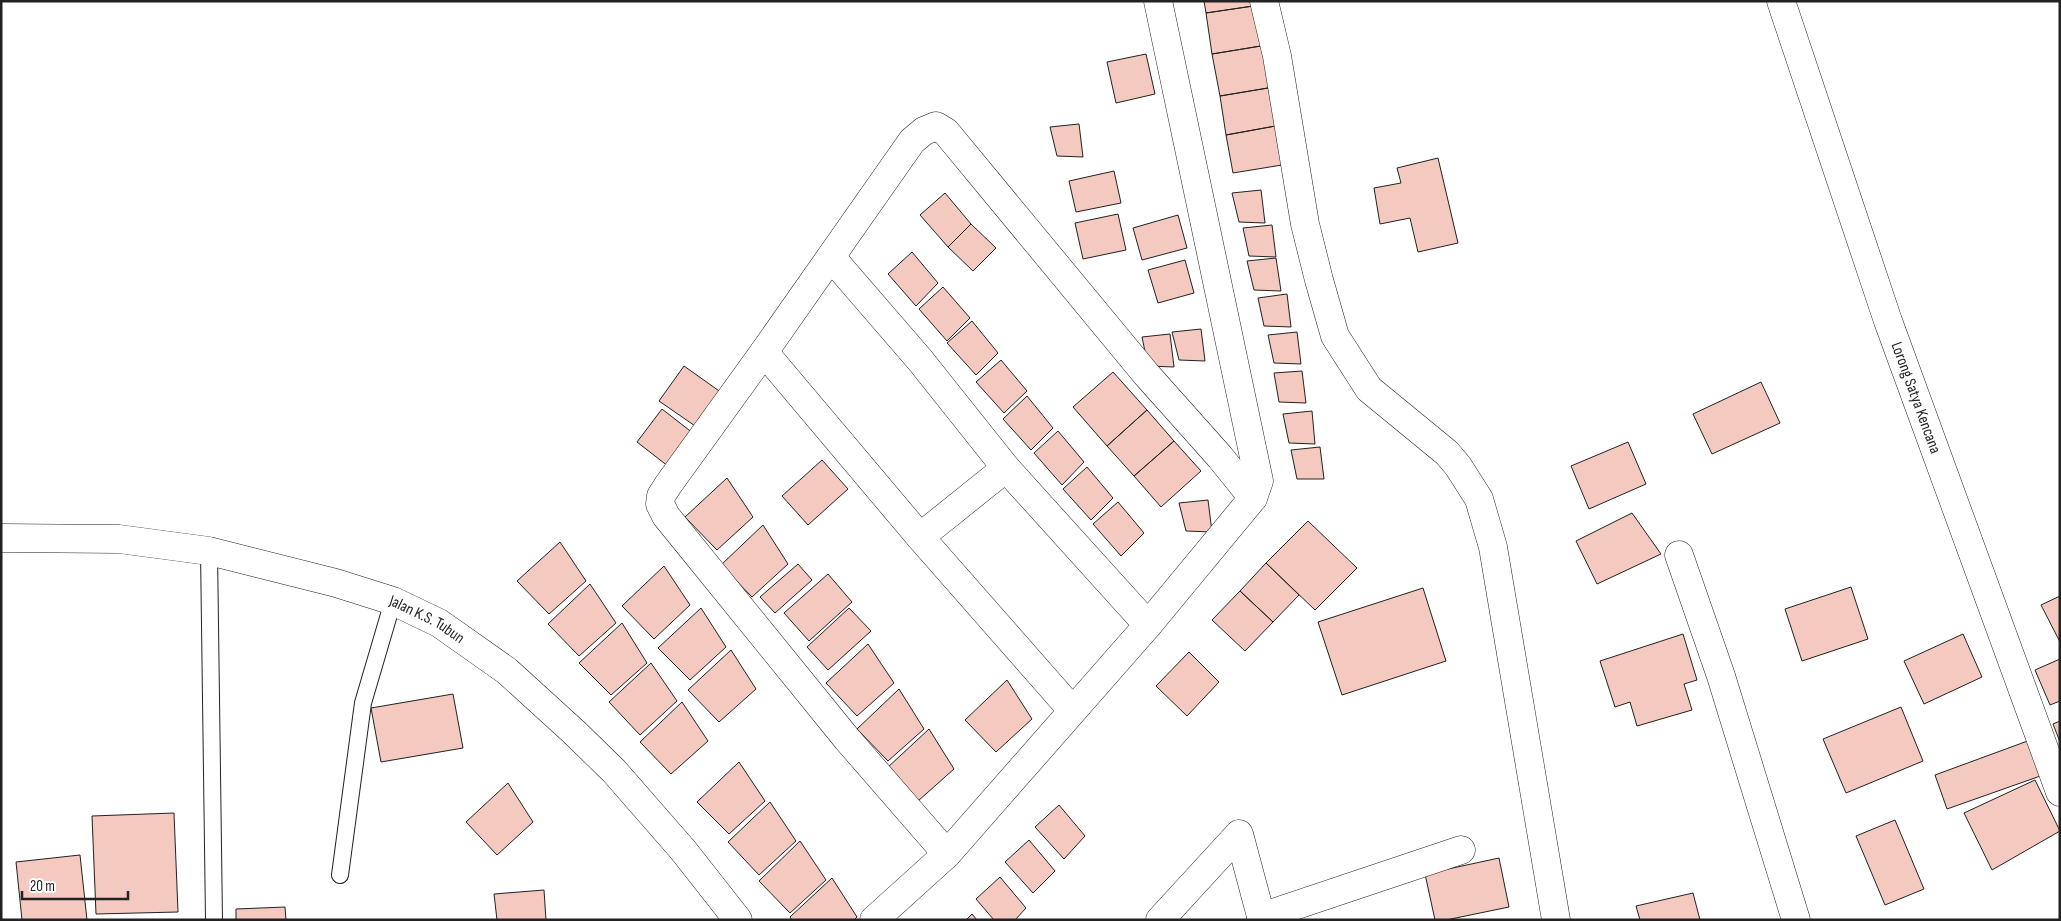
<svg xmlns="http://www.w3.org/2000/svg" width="2061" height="921" font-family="'Sofia Sans Condensed',sans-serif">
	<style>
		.building { fill: #f3c9c0; stroke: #222 }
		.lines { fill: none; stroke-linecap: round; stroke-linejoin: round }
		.lane-casing { stroke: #222; stroke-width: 18 }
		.street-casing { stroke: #222; stroke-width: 29 }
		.secondary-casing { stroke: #222; stroke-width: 29 }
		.lane { stroke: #fff; stroke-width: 16 }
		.street { stroke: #fff; stroke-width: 28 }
		.secondary { stroke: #fff; stroke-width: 28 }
		.labels { text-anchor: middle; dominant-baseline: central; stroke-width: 4; stroke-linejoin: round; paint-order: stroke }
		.street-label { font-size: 16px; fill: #222; stroke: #fff }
	</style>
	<rect width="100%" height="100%" fill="#fff"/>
	<path class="building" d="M1204,1H1260V5L1206,13Z
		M1260,5L1267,45L1212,54L1206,13Z
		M1267,45L1274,87L1220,96L1212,54Z
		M1146,54L1155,94L1116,103L1107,62Z
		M1274,87L1281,125L1226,135L1220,96Z
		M1079,124L1083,157L1057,156L1050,127Z
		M1281,125L1288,164L1233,173L1226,135Z
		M1438,158L1458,243L1418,252L1410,218L1380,224L1374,188L1401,183L1397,168Z
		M1114,171L1121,203L1076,212L1069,181Z
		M1261,190L1265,223L1239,222L1232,193Z
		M945,193L971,224L948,247L920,215Z
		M1118,214L1126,250L1083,259L1075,223Z
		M1178,215L1187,248L1142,260L1133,228Z
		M971,224L996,248L973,271L948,247Z
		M1272,225L1276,257L1249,256L1243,228Z
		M912,252L938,283L916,306L888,274Z
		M1276,258L1281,291L1254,290L1247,261Z
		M1185,260L1194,293L1158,303L1148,270Z
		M943,287L970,318L947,341L919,309Z
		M1287,294L1291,327L1264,326L1258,298Z
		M972,321L998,353L976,375L947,343Z
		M1201,329L1205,361L1179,360L1172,332Z
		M1297,332L1301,364L1274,363L1268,335Z
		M1170,334L1174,367L1148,366L1142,337Z
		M1001,360L1027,391L1004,413L976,382Z
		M684,366L722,393L698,428L659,401Z
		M1302,371L1306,403L1279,402L1274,373Z
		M1113,372L1147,410L1107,446L1073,407Z
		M1761,382L1780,423L1712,454L1693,414Z
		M1027,396L1053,428L1031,450L1003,419Z
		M662,409L698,437L673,470L637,442Z
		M1147,410L1174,441L1134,476L1107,446Z
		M1312,411L1315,444L1289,443L1283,414Z
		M1058,431L1084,462L1062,485L1034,453Z
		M1174,441L1201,471L1161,507L1134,476Z
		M1628,442L1646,484L1589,509L1571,466Z
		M1320,447L1324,479H1297L1291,450Z
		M822,460L848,489L808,525L782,496Z
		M1087,467L1113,498L1091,520L1063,489Z
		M727,478L753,517L717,550L685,517Z
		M1208,500L1212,532L1186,531L1179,503Z
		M1118,502L1144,533L1121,556L1093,524Z
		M1632,513L1661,554L1597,584L1576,541Z
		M1308,521L1357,568L1315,610L1266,563Z
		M763,525L788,564L752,597L721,565Z
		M560,542L586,581L549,614L517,581Z
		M1266,563L1299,595L1273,622L1240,591Z
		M798,564L812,580L775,613L760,597Z
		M664,566L690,605L654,639L622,606Z
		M828,574L852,602L809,641L784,613Z
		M590,584L616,623L579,656L548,624Z
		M1851,587L1868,639L1802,661L1785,609Z
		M1423,588L1446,661L1342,695L1318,622Z
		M1240,591L1273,622L1245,651L1212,620Z
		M2060,596V642L2041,605Z
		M701,608L726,647L690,680L658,648Z
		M849,608L871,631L828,670L807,647Z
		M622,623L647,663L611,695L579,663Z
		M1683,634L1697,680L1684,684L1692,710L1637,726L1630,702L1615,707L1600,661Z
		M1963,634L1982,677L1924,704L1904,661Z
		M868,644L894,683L857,716L826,683Z
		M731,650L756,689L719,722L688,690Z
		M1189,652L1219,682L1187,716L1156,686Z
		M2060,659V701L2050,705L2035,670Z
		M651,663L677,701L640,735L609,702Z
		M1007,680L1032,719L996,752L965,720Z
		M899,689L924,729L888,761L857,729Z
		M453,694L463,748L381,762L371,708Z
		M682,702L708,741L671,774L640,742Z
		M1901,707L1923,761L1846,793L1823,739Z
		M2060,721V742L2053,724Z
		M929,729L954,769L918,801L886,769Z
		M2033,739L2046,774L1947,809L1935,775Z
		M739,762L765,801L729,834L697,802Z
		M2035,780L2060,831L1992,870L1964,813Z
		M508,783L533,822L497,855L466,822Z
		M770,802L796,841L759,875L728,842Z
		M1059,805L1085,836L1064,859L1035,827Z
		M174,813L178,912L96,914L92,816Z
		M1895,820L1924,889L1885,905L1856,836Z
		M1029,840L1055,871L1033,893L1005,862Z
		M800,841L826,880L790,913L759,881Z
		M80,855L87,920H22L16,862Z
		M1499,858L1509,907L1446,920H1435L1425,874Z
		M1000,877L1026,908L1015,920H994L976,899Z
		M832,878L857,917L854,920H792L790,917Z
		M544,890L546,920H497L494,894Z
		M1693,893L1700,920H1640L1636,906Z
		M285,907L286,920H236V909Z
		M972,914L977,920H966Z"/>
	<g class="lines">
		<g class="lane-casing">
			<path id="lane" d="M209,551L214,920
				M340,875L363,703L393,601"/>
		</g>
		<g class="street-casing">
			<g id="street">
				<path d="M1264,1L1277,56L1305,224L1319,280L1335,336L1369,389L1447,453L1458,466L1479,499L1493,547L1556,920"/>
				<path id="s1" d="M1781,1L1888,321L2060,792"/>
				<path d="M831,257L920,360L1006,468L1148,625"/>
				<path d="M764,352L920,537L1072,710"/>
				<path d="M920,537L1006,468"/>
				<path d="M1679,555L1721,676L1796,920"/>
				<path d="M947,854L847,739L666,516L660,504L661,496L668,485L764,352L912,141L924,131L936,126L946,132L1146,374L1220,457L1253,498"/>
				<path d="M1261,917L1461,850"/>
				<path d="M874,920L947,854L1148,625L1253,498L1259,481L1158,1"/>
				<path d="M1160,920L1239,834L1262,920"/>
			</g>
		</g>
		<g class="secondary-casing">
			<g id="secondary">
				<path id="s2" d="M1,538L119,539L209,551L336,583L393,601L439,623L507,671L574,732L614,771L683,850L738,920"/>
			</g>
		</g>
		<use href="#lane" class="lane"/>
		<use href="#street" class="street"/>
		<use href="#secondary" class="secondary"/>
	</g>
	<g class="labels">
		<g class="street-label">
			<text stroke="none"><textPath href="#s1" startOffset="419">Lorong Satya Kencana</textPath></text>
			<text stroke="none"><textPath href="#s2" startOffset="438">Jalan K.S. Tubun</textPath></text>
		</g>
	</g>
	<rect width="2061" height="921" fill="none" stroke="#222222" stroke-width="5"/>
	<path d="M22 891v8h106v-8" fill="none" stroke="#222222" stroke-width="2.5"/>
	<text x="30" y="891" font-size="15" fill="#222222" stroke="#ffffff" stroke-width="4" paint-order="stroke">20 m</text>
</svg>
